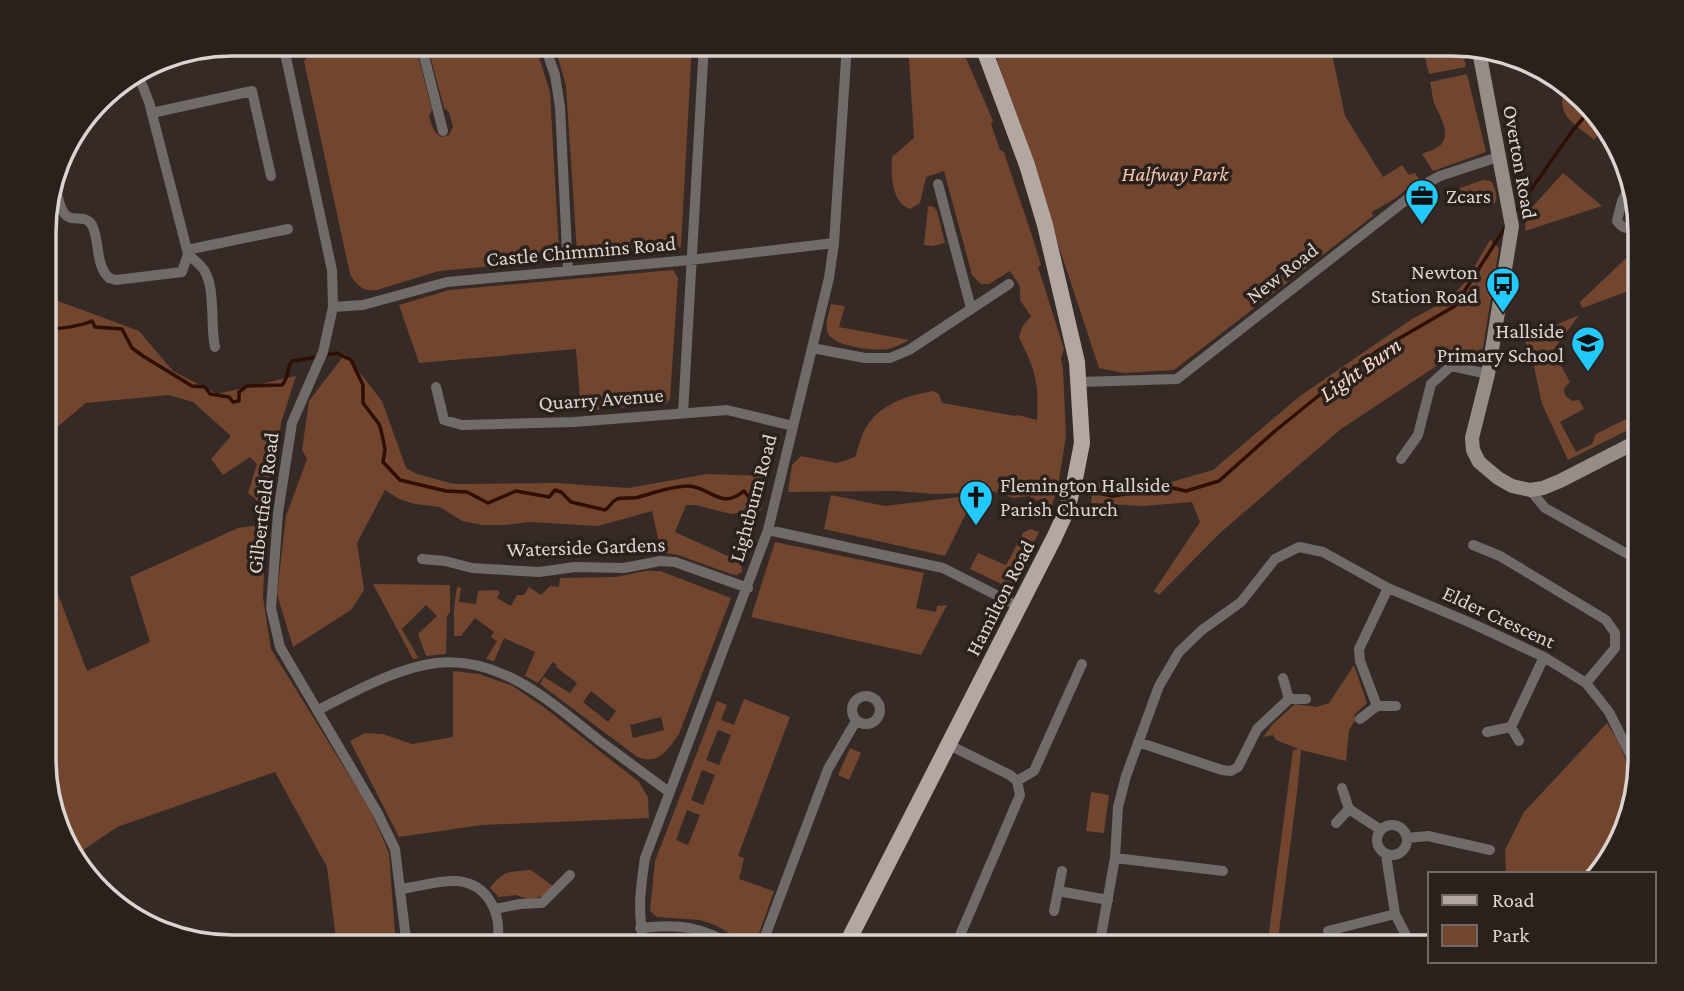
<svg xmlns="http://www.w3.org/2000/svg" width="1684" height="991" font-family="'Crimson Pro',serif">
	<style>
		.green { fill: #72452f; fill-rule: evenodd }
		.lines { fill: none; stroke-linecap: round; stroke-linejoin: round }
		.stream { stroke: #2f0f01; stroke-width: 3.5 }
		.street { stroke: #706a68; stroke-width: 10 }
		.secondary { stroke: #968d89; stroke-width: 14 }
		.primary { stroke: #b3a7a2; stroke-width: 16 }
		.labels { text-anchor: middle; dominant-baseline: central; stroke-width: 7; stroke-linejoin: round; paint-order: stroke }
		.street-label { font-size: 21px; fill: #dbd4d1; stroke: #2b211c }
		.park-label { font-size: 21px; font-style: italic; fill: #f6c7b1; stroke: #2b211c }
		.poi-label { font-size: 21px; fill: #dbd4d1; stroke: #2b211c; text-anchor: start }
		.water-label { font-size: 23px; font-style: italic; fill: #f9d9ca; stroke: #2b211c }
		.rim { fill: none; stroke: #dbd4d1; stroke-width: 3.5 }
	</style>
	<rect width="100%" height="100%" fill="#352a26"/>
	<path class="green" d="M345,44H415L432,110L429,116C432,126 433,131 441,137L449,135L453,127L449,112L444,108L427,44H535L550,92L559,250L557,256L550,261L439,271L377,290C363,292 357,286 350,274L304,61L309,56Z
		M554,44H692L681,247L679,249L584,258L577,253L566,86Z
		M908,44H960L993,121L991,124L1000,150L1004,152C1016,190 1030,227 1041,265L1038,267L1064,349L1061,358L1063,369L1066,436L1058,486L1051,508L1029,496L1014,498L989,490L973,493L935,494L896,491L788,492L792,465L801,456L837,463L855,457C858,449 860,439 864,431C878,404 906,396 933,391L939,394L942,403L1015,416L1018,415L1037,420C1039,384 1036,370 1019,338L1022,327L1031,316L1020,300V286L1010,271L989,284H981L972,275L944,171L926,177L920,203L910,209C891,202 891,174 892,157L914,138Z
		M992,44H1330L1345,116L1383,177L1402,165L1409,175L1415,173L1419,179L1396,198L1372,212L1373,216L1174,370L1123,373L1099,368Z
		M1435,44L1461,46L1466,67L1429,74L1422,46Z
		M1467,74L1486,152L1433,171L1422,154C1427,151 1433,151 1438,147C1453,137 1440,116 1435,105C1432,98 1432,89 1430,82Z
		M1565,86L1607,126L1594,140C1573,122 1555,116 1565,86Z
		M1563,173L1602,206L1525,231L1526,214Z
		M1483,180L1491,181C1495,187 1498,197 1495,203L1488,205L1461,194L1460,188Z
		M928,206L934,207L937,211L945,243L933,246L924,245Z
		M1490,240L1499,248L1481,360L1450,357L1341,429L1220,533L1159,595L1154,591L1200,522L1192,502L1143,506L1091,503L1094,481L1164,484L1213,470L1300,396L1412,319L1451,298L1466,281Z
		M1625,259H1629L1637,288L1582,308L1580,302Z
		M45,270L50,273L58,301L139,331L173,371L217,394L296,376L281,423L270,498L259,502L248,493L257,464L250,457L223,475L211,459L231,436L193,402L169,395L86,403L45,437Z
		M673,270L678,278L670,399L666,404L581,411L576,349L419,363L399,305L449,290Z
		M831,304L845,306L839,327L909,340C902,344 896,347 888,349C874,351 831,347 827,331C825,323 829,312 831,304Z
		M1579,315L1553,351L1570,382L1564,388L1565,395L1572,401L1579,400L1584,409L1560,422L1576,452L1592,444L1596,434L1640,412V424L1568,460L1542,404L1533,362L1524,339Z
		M345,354L382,401L406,468L417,474L454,484L556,483L628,488L707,474L767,476L761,510L731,514L695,505H686L675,532L741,562L742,572L737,575L731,574L678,555L661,552L652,511L598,526L529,522L507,525H483L462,521L440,507L415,504L399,499L385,490L357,543L364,590L351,610L293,647L277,594L286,516L307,459L302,450L309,401Z
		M831,495L885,506L975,495L945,556L824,529Z
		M266,524L263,597L271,649L371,811L389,853L396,947H337L327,867L275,772L117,827L73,857L45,783V560L87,671L150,642L130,577L238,528Z
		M1030,529L1039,532L1012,589L970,569L978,553L1006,565L1023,533Z
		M775,542L924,573L916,608L936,612L937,606L947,605L921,655L751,617Z
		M645,571H660L731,598L679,734C668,750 657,767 636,756L540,684L544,677L570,693L577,683L556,667L557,665L553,662L538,683L525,676L535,652L504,638L494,661L486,659L497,641L491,637L494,632L475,618L461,636H454V608L457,587L461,588L459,602L476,604L478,591L496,590L500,592L497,598L511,606L517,595H524L529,587L541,595L550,586L559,587L560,578L616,577ZM591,691L616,711L608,722L583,702ZM661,717L664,730L633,738L630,725Z
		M373,584L450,585V612L447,616L446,654L426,656L418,634L437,616L426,605L402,629C407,639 413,646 418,658L413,659Z
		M1354,665L1367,703L1354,715L1356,719L1349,730L1346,761L1301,750L1297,793L1277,947H1267L1293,750L1299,749L1276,740L1273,735L1263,737L1272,725L1295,704L1316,707L1329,703Z
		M453,671L479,674L513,686L545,708L639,782L648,797L649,818L482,825L399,837L350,741L365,733L383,734L412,744L453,737Z
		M744,699L790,717L738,856L744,858L739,879L774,891L757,939L748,944L715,925L700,920L657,917L650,911L655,861L717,701L727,705L721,720L734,725ZM718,730L731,735L719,765L706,760ZM702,770L715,775L703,805L691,800ZM687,810L700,815L688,845L676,840Z
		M1607,723L1618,741L1633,777L1637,782L1615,854L1595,874H1506L1505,850L1524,812Z
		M850,748L861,753L849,780L838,775Z
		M1091,792L1109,795L1104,833L1086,831Z
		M531,870L553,886L542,896L530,900L516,895L499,897L490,888C503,870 510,872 531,870Z"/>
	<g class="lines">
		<path class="stream" d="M1514,214L1573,130L1590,110
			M45,328C58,330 80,326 92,321L95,327L122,329L132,348L143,356L192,386L205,387L210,394L229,397L233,402L239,401V392L247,386L282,385C289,378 286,369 292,361L318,357
			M325,355L337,353L351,360L363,385V403L379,424L381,430L385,449L383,462L400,480L446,491L467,492L488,503L516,491L549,497L555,490L561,492L571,502L605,510C610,507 611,502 617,499C624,497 632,499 639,497C654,493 671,486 688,486C710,486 720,511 744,491L748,496H759
			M1093,492L1113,496L1168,487L1186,491L1219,481L1275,431L1338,380L1379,350L1455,306L1506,226"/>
		<path class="street" d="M283,44L332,270L333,307L323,352L292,423L278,513L271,608L280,647L377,812L395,849L407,947
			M421,44L443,131
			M544,44L555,75L560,107L568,271
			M285,54L317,44
			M137,72L149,102L188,254C193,259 200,264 204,270C216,288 210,326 215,347
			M152,113L252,91L271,176
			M54,179C57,189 58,210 67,216C75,222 85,214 92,225C100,241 95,265 109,278L116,280L182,272L188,254
			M938,184L971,308
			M1629,188L1622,201L1617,221C1623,230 1633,231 1640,222
			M187,250L288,229
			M333,307L363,305L447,282L690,260L834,243
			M812,348L865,358H890L909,350L1009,284
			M1080,382L1177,379L1429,182L1440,176L1498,157
			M436,387L444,420L462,425L574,422L727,410L793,426
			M683,413L704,44
			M1401,459L1418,435L1431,384L1451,366L1488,374
			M1530,490L1545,508L1640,561
			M768,530L943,568L1018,606
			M1473,545L1500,556L1606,620L1615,633V648L1586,683
			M422,559L445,561L472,568L539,572L575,567L624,568L660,561L675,562L748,588
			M1283,678L1289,699H1306
			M852 710a14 14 0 1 1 28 0a14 14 0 1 1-28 0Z
			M1377,706L1360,661L1359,649L1388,588
			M318,710C354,692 396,668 436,663C501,655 553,704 600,741C623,758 646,775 669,792
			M1360,719L1377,706H1396
			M1511,727L1519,741
			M1487,732L1511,727L1544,657
			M1138,742L1222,770L1231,771L1238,767L1257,729L1289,699
			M949,745L1010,775L1017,781L1020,795L955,947
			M1017,781L1034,771L1082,664
			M1342,788L1349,809L1381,830
			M1336,823L1349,809
			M1377 840a15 15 0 1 1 30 0a15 15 0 1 1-30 0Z
			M1407,838L1428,836L1490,850
			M1386,855L1395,914L1412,947
			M1115,858L1223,871
			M400,889C418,887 438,880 456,881C490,883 504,918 496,947
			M1058,891L1108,900
			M495,909L520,904L542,903L570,875
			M1054,911L1062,871
			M640,928C680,923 702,927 736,947
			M1328,931L1395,914
			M645,947C637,914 640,891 645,858L768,530L829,278L834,243L847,44
			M761,947L828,769L856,721
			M1099,947L1115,858L1118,807L1126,776L1159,686L1179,652L1202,630L1241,602L1275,559L1299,547L1323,552L1388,588L1471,623L1544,657L1586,683L1609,712L1639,772"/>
		<path class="secondary" d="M1479,51L1512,226L1488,374L1472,438L1473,450L1479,462L1498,478L1512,486L1530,490L1543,488L1560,481L1640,440"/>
		<path class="primary" d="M845,947L1054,538L1066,512L1074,484L1082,443L1077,362L1045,225L1027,165L982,44"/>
	</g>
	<defs>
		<g id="office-pin" transform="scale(1.75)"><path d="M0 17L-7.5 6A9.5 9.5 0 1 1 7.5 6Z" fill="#21c9fd" stroke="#2b211c"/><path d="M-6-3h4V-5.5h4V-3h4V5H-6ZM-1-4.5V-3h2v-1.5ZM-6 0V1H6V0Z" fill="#111"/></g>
		<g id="bus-pin" transform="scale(1.75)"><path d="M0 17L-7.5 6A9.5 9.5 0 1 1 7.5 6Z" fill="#21c9fd" stroke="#2b211c"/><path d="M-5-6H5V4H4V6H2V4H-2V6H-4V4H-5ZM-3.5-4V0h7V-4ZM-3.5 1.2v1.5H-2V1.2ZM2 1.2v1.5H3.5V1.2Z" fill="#111"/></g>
		<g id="school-pin" transform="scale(1.75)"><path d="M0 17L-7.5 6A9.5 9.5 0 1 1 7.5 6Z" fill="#21c9fd" stroke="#2b211c"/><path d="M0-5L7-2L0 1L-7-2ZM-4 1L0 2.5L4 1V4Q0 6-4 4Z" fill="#111"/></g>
		<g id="church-pin" transform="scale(1.75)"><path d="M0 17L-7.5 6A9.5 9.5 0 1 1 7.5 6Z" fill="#21c9fd" stroke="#2b211c"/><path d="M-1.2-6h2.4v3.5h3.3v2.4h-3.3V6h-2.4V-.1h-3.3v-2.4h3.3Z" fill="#111"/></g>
	</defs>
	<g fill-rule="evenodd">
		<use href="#office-pin" x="1422" y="196"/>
		<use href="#bus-pin" x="1503" y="284"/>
		<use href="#school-pin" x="1588" y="343"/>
		<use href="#church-pin" x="976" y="497"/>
	</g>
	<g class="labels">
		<g class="street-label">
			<text transform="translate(1520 162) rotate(80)">Overton Road</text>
			<text transform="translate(581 251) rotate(-5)">Castle Chimmins Road</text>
			<text transform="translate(1282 273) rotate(-38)">New Road</text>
			<text transform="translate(601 399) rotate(-4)">Quarry Avenue</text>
			<text transform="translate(753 498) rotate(-75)">Lightburn Road</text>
			<text transform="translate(263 503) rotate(-83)">Gilbertfield Road</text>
			<text transform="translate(586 547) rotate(-2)">Waterside Gardens</text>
			<text transform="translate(1000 598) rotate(-63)">Hamilton Road</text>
			<text transform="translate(1499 617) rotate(25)">Elder Crescent</text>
		</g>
		<g class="park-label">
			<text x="1175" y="174">Halfway Park</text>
		</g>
		<g class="poi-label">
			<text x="1446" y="196">Zcars</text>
			<text x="1478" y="272" text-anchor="end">Newton<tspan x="1478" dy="24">Station Road</tspan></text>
			<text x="1564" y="331" text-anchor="end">Hallside<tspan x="1564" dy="24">Primary School</tspan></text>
			<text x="1000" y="485">Flemington Hallside<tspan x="1000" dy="24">Parish Church</tspan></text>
		</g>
		<g class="water-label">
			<text transform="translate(1360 369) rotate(-35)">Light Burn</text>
		</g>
	</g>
	<path d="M0 0H1684V991H0ZM232 56H1452A176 176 0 0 1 1628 232V759A176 176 0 0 1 1452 935H232A176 176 0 0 1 56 759V232A176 176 0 0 1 232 56Z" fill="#2b211c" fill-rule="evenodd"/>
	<path class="rim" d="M232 56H1452A176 176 0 0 1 1628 232V759A176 176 0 0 1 1452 935H232A176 176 0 0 1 56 759V232A176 176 0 0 1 232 56Z"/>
	<rect x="1428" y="872" width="228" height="91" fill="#2b211c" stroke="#716964" stroke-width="2"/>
	<rect x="1442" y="895" width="35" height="10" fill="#b3a7a2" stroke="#716964" stroke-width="2"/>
	<text x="1492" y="907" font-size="21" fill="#dbd4d1">Road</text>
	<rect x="1442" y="925" width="35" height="21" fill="#72452f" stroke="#716964" stroke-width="2"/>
	<text x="1492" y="942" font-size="21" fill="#dbd4d1">Park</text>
</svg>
